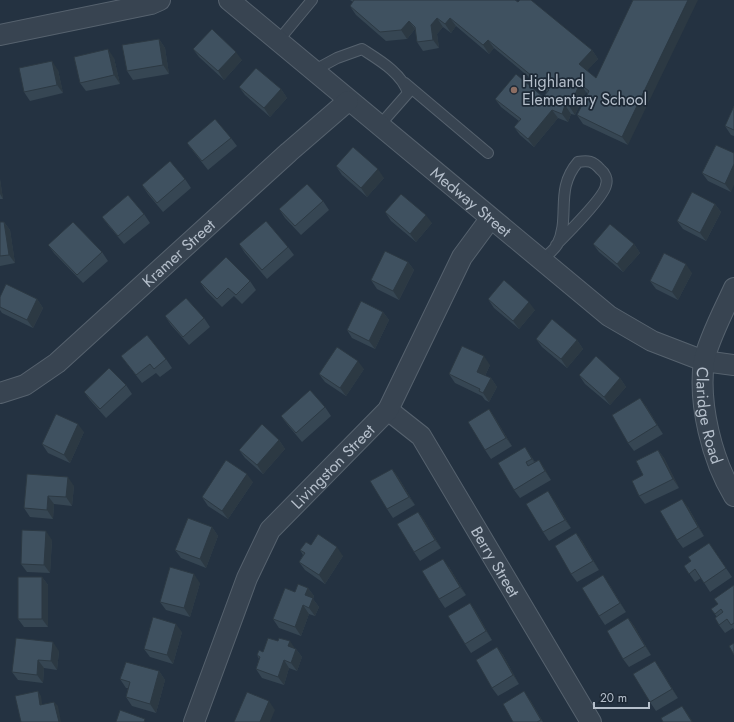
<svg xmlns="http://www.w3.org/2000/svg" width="734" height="722" font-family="Jost,sans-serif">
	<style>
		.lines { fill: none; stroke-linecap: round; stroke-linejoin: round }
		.lane-casing { stroke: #56626e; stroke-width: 12 }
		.street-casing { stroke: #56626e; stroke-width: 22 }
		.lane { stroke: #384451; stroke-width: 10 }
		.street { stroke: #384451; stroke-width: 20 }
		.wall { fill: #364653 }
		.shaded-wall { fill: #2c3943 }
		.building { fill: #3f5160; stroke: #2c3943 }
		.education-dot { fill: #8d6e63; stroke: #1d2936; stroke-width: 1.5 }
		.labels { text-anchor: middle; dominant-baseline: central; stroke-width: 3.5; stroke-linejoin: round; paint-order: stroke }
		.poi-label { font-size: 16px; fill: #b5bfcb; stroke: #1d2936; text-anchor: start }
		.street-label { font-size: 16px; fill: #b5bfcb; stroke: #1d2936 }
	</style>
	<rect width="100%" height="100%" fill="#243241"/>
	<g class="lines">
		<g class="lane-casing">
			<path id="lane" d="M278,41L312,0
				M313,71L337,58L362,49C379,60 402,73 408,93L379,126
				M405,83L488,153
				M542,261C546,256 554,250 557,245C571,217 554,190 578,162C588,160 593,161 600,169C605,173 608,179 606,185C605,196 566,235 556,245"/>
		</g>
		<g class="street-casing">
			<g id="street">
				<path id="s1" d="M229,0L609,316L652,341L704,361L734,365"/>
				<path d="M0,35L151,4L160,0"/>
				<path id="s2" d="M734,288C725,308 708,340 704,361C698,404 712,460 734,496"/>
				<path id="s3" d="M0,393L25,385L57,363L289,152L348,101"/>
				<path id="s4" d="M388,410L421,436L591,722"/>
				<path id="s5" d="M194,722L247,578L270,530L388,410L462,257L490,219"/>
			</g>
		</g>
		<use href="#lane" class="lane"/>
		<use href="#street" class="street"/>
	</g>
	<path class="wall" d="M350,0H515L592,50L598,59L587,70L628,145L583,124L577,115L588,94L586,92L575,115L571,114L568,122L558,118L534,147L520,135L514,127L519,121L501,107L495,99L543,97L547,92L494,48L489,54L456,26L451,33L443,27L437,34L439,48L423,51L417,42L416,30L415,29L407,39L386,41L356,15L350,6L353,2Z
		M159,39L165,48L169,74L133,80L127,71Z
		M193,49L242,60L224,80L199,57Z
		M114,58L120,84L86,91L80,83Z
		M58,70L63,93L30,101L24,92Z
		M239,87L281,89L287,98L270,117L245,95Z
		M734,106V136L731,135L725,126Z
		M231,138L237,146L208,170L193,151L187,143Z
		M734,153L731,192L708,181L702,173Z
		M336,166L384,178L367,197L342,175Z
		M0,179L3,199H0Z
		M185,179L191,188L163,212L148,194L142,185Z
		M323,201L329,210L301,235L285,218L279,209Z
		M715,204L721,212L706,241L683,229L677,221Z
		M385,212L432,223L416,242L391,221Z
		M144,214L150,223L124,244L108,225L102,217Z
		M0,222H4L10,230L15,263L0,266Z
		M239,244L288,247L294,255L267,279L245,253Z
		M593,244H634L640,253L623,272L599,252Z
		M48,245L102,252L108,261L83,283L54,253Z
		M408,262L414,270L399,300L377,289L371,280Z
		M692,273L678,300L656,289L650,281Z
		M250,281L256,290L242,304L234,296L222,307L206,291L200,282Z
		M0,297L37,299L43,308L33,328L2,313L0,310Z
		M488,299L535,310L519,329L494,308Z
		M383,312L389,320L375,349L352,338L347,330Z
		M165,316L204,318L210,327L189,345L171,325Z
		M536,339L577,340L583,349L567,368L542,347Z
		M121,356L166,359L172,368L160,377L156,373L142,383Z
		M490,365L485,376L491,378L497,387L489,402L485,400L482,396L455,383L449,374Z
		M364,369L346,396L325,382L319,374Z
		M579,375L620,378L626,387L610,405L585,384Z
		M126,385L132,394L106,418L90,400L84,392Z
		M646,406L663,434L634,451L628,443Z
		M325,407L331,416L302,442L287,424L281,416Z
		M489,409L495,418L512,446L491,459L485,450Z
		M84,432L70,463L48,453L42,444Z
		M279,440L285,449L263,474L245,458L239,450Z
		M525,447L535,462L539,460L551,480L520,498L514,490Z
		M658,450L664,458L679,488L645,504L639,496L643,475Z
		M392,469L398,477L415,505L393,518L387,509Z
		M27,474L74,486L72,506L54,504L53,519L30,517L24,508Z
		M253,482L228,519L208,506L202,497Z
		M554,500L571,528L549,541L543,532Z
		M688,507L704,536L683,548L677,540Z
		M418,512L424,520L441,548L420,561L414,552Z
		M212,527L218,536L206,568L181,558L175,550Z
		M576,533L582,541L599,570L577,582L571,574Z
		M52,540L50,573L27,572L21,564Z
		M709,543L732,577L710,592L701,578L695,582L684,566L691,561Z
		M311,545L343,556L325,584L305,570L299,562L303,555L300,550Z
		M449,567L466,595L445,608L439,599Z
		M42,577L48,585V627H24L18,619Z
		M200,583L190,617L166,610L160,602Z
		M609,584L626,612L605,625L599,616Z
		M734,585V630L733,628L725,633L719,625L717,617L711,609L718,604Z
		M308,588L314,596L313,599L319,607L315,616L309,614L301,636L279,628L273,619L295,592Z
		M470,603L476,612L492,640L471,653L465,644Z
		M628,618L634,626L651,655L629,667L623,659Z
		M182,632L173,664L150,657L144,649Z
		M497,647L503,655L519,684L498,696L492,688Z
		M294,648L296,649L302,657L297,671L289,668L284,685L262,678L256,669L259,659L257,655L263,652Z
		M59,651L57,670L44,668L43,683L18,680L12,672Z
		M661,670L678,698L656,711L650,702Z
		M159,671L165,680L156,713L132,706L126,697L128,688H126L120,679Z
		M530,700L543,722H513Z"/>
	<path class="shaded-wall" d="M688,0H698L628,145L622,137Z
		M437,18L443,27L437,34L439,48L433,40L431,25Z
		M450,18L456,26L451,33L445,24Z
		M409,21L415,29L407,39L401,30Z
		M159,39L165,48L169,74L163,65Z
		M488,40L494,48L489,54L483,45Z
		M108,49L114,58L120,84L114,75Z
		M592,50L598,59L585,73L579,64Z
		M236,52L242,60L224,80L218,71Z
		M52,61L58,70L63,93L57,85Z
		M580,84L586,92L575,115L569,106Z
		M281,89L287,98L270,117L264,108Z
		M565,105L571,114L568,122L562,114Z
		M552,110L558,118L534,147L528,139Z
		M734,164V185L731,192L725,184Z
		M378,169L384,178L367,197L361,188Z
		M0,179L3,199L0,194Z
		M715,204L721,212L706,241L700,233Z
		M426,215L432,223L416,242L410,234Z
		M4,222L10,230L15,263L9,255Z
		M634,244L640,253L623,272L617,264Z
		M408,262L414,270L399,300L393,291Z
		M686,264L692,273L678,300L672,292Z
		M37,299L43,308L33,328L27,320Z
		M529,302L535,310L519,329L513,321Z
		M383,312L389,320L375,349L369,341Z
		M577,340L583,349L567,368L561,359Z
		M484,356L490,365L483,380L477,372Z
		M358,361L364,369L346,396L340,388Z
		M491,378L497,387L489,402L483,393Z
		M620,378L626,387L610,405L604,397Z
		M640,398L646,406L663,434L657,425Z
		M489,409L495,418L512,446L506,438Z
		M78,424L84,432L70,463L64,455Z
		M279,440L285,449L263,474L257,465Z
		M525,447L531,456L538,468L532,459Z
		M658,450L664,458L679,488L673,479Z
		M539,460L545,469L551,480L545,471Z
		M392,469L398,477L415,505L409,497Z
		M247,474L253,482L228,519L222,511Z
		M68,477L74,486L72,506L66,497Z
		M548,491L554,500L571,528L565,520Z
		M48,496L54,504L53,519L47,510Z
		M682,499L688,507L704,536L698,527Z
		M418,512L424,520L441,548L435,540Z
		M212,527L218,536L206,568L200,559Z
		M46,531L52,540L50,573L44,565Z
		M576,533L582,541L599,570L593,561Z
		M337,547L343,556L325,584L319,575Z
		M443,559L449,567L466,595L460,587Z
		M194,574L200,583L190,617L184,608Z
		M603,575L609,584L626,612L620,603Z
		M42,577L48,585V627L42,619Z
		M308,588L314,596L313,599L319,607L315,616L309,608L305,595Z
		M470,603L476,612L492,640L486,631Z
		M303,605L309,614L301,636L295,627Z
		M628,618L634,626L651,655L645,646Z
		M176,624L182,632L173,664L167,655Z
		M290,641L296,650L288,646Z
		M53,642L59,651L57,670L51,661Z
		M497,647L503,655L519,684L513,675Z
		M296,649L302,657L297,671L291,663Z
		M38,660L44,668L43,683L37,675Z
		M284,660L289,668L284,685L278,677Z
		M655,661L661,670L678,698L672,689Z
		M159,671L165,680L156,713L150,704Z
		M38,691L41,696L43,709L40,705Z
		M524,691L530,700L543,722L541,720Z
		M269,701L275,710L270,722H260Z
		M54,702L58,706L61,722H59Z
		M682,706L688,714L693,722H692Z"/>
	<path class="building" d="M354,0H515L518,2L520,0H531L592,50L579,64L596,78L633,0H688L622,137L577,115L589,91L580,84L569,106L565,105L562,114L552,110L528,139L514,127L521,119L495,99L516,74L543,97L549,90L488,40L483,45L450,18L445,24L437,18L431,25L433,40L417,42L415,27L409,21L401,30L380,32L350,6Z
		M212,29L236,52L218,71L193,49Z
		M159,39L163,65L127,71L122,45Z
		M108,49L114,75L80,83L74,57Z
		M52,61L57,85L24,92L19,68Z
		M256,68L281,89L264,108L239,87Z
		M734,106V130L725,126Z
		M215,119L231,138L202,161L187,143Z
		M716,145L734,153V164L725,184L702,173Z
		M353,147L378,169L361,188L336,166Z
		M170,161L185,179L157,203L142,185Z
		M307,184L323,201L295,226L279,209Z
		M692,192L715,204L700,233L677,221Z
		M401,194L426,215L410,234L385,212Z
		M128,195L144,214L118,236L102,217Z
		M266,221L288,247L262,270L239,244Z
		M0,222H4L9,255L0,256Z
		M73,222L102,252L77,275L48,245Z
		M610,224L634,244L617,264L593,244Z
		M385,251L408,262L393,291L371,280Z
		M664,253L686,264L672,292L650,281Z
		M226,257L250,281L236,295L228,288L217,299L200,282Z
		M504,280L529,302L513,321L488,299Z
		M6,284L37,299L27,320L0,307V297Z
		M186,298L204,318L183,337L165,316Z
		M361,301L383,312L369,341L347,330Z
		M552,319L577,340L561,359L536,339Z
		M147,335L166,359L154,369L150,364L136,375L121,356Z
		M462,346L484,356L477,372L491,378L483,393L479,391L480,389L449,374Z
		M337,347L358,361L340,388L319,374Z
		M596,356L620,378L604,397L579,375Z
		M109,368L126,385L100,409L84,392Z
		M310,390L325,407L296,433L281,416Z
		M640,398L657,425L628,443L612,415Z
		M489,409L506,438L485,450L468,422Z
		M56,414L78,424L64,455L42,444Z
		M262,424L279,440L257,465L239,450Z
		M525,447L532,459L526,462L528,466L539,460L545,471L514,490L498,463Z
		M658,450L673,479L639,496L632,481L643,475L636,461Z
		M226,460L247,474L222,511L202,497Z
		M392,469L409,497L387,509L370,481Z
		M27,474L68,477L66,497L48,496L47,510L24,508Z
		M548,491L565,520L543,532L526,504Z
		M682,499L698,527L677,540L660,511Z
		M418,512L435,540L414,552L397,524Z
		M188,518L212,527L200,559L175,550Z
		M22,530L46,531L44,565L21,564Z
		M576,533L593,561L571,574L555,546Z
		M318,534L337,547L319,575L299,562L305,553L300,550L306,542L311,545Z
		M709,543L726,568L704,583L695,569L689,574L684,566L691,561L688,557Z
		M443,559L460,587L439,599L422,571Z
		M170,567L194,574L184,608L160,602Z
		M603,575L620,603L599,616L582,588Z
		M18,577H42V619H18Z
		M298,584L308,588L305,595L313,598L309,608L303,605L295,627L273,619L285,588L295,592Z
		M734,585V623L731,625L727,619L719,625L715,618L723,612L721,609L715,614L711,609L718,604L714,599Z
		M470,603L486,631L465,644L448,616Z
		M153,617L176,624L167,655L144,649Z
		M628,618L645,646L623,659L607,631Z
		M16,638L53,642L51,661L38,660L37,675L12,672Z
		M268,638L278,641L279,638L290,641L288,646L296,649L291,663L284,660L278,677L256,669L260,657L257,655L259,650L263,652Z
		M734,643V655L729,646Z
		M497,647L513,675L492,688L476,660Z
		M655,661L672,689L650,702L633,674Z
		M126,662L159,671L150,704L126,697L130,682L120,679Z
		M38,691L40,705L54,702L59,722H21L15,696Z
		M524,691L541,720L537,722H513L503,704Z
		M247,692L269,701L260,722H234Z
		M682,706L692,722H663L661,718Z
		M120,710L145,719L144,722H116Z"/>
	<circle class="education-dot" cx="514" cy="90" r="4"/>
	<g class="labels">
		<g class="poi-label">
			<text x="522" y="81">Highland<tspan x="522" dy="18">Elementary School</tspan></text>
		</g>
		<g class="street-label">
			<text stroke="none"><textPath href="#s1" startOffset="315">Medway Street</textPath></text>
			<text stroke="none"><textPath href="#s3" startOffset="229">Kramer Street</textPath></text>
			<text stroke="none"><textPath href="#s2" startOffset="134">Claridge Road</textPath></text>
			<text stroke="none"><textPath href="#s5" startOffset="296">Livingston Street</textPath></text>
			<text stroke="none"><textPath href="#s4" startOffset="188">Berry Street</textPath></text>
		</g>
	</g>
	<path d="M594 702v6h55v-6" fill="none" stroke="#b5bfcb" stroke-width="2"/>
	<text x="600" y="702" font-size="12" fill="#b5bfcb" stroke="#1d2936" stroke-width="3" paint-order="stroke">20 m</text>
</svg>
